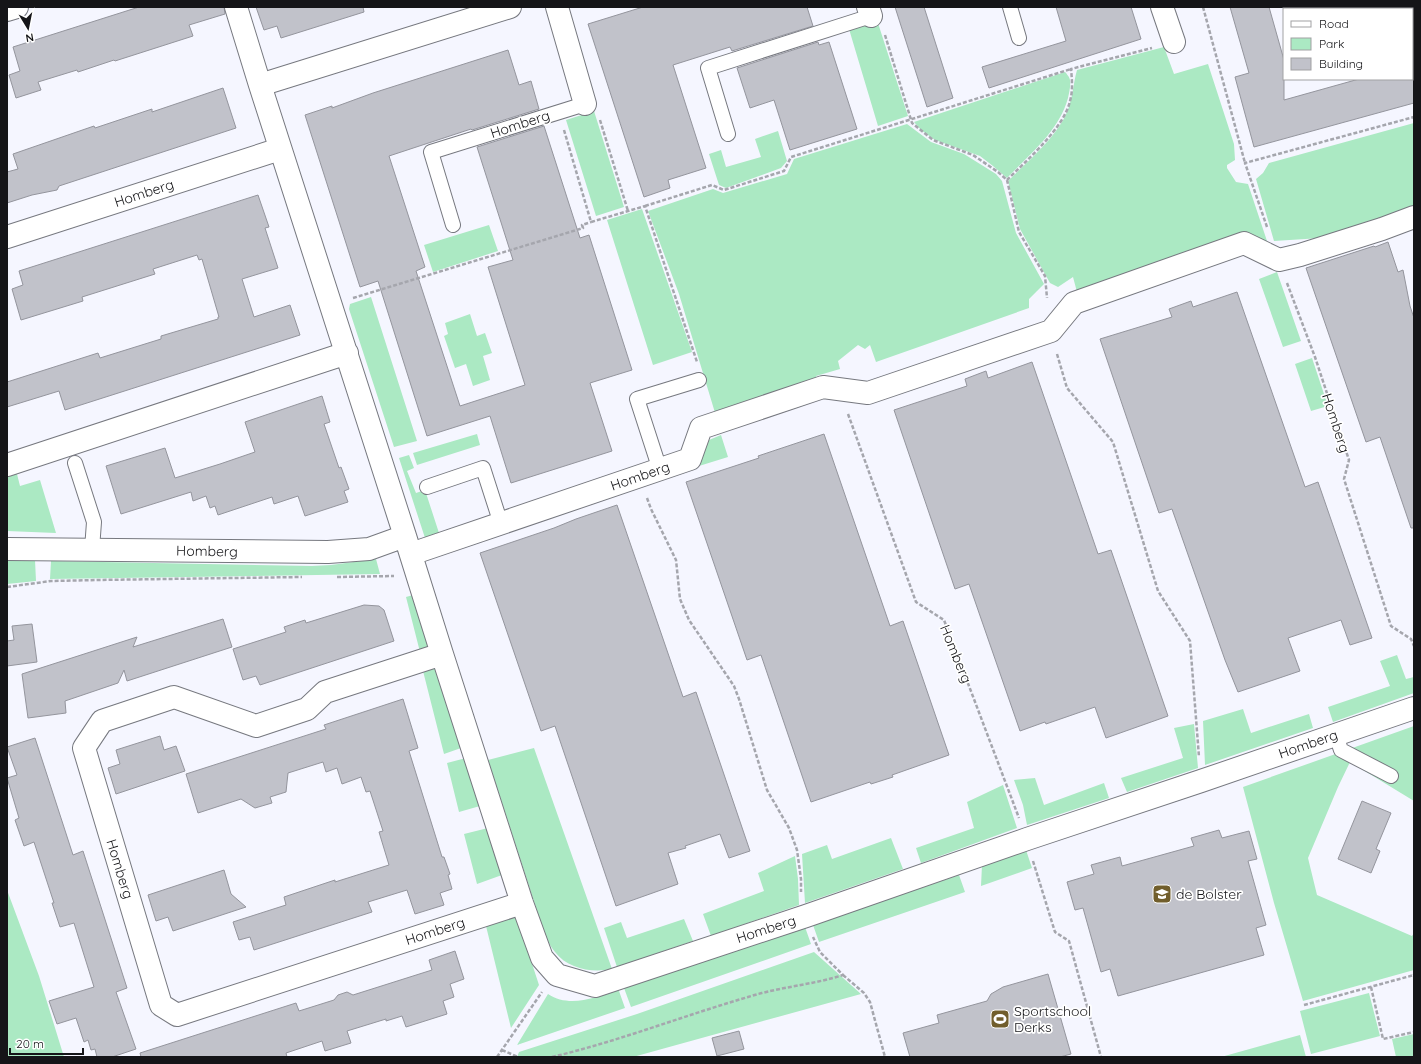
<svg xmlns="http://www.w3.org/2000/svg" width="1421" height="1064" font-family="Quicksand,sans-serif">
	<style>
		.green { fill: #abe9c3 }
		.building { fill: #c1c2ca; stroke: #94959d }
		.lines { fill: none; stroke-linecap: round; stroke-linejoin: round }
		.lane-casing { stroke: #76787f; stroke-width: 16 }
		.street-casing { stroke: #76787f; stroke-width: 24 }
		.path { stroke: #a5a6ad; stroke-width: 2.5; stroke-dasharray: 4 2; stroke-linecap: butt }
		.lane { stroke: #fff; stroke-width: 14 }
		.street { stroke: #fff; stroke-width: 22 }
		.labels { text-anchor: middle; dominant-baseline: central; stroke-width: 3.5; stroke-linejoin: round; paint-order: stroke }
		.street-label { font-size: 14px; fill: #151518; stroke: #fff }
		.poi-label { font-size: 14px; fill: #151518; stroke: #fff; text-anchor: start }
	</style>
	<rect width="100%" height="100%" fill="#f5f6ff"/>
	<path class="green" d="M877,20L908,116L878,126L849,29Z
		M1164,47L1174,74L1208,64L1234,144L1235,160L1227,165V168L1236,182L1248,184L1267,241L1249,239L1077,292L1073,277L1058,287L1050,283L1020,229L1008,181C1028,161 1056,138 1067,112C1073,98 1073,84 1077,70Z
		M1065,72C1067,74 1070,78 1070,80C1071,85 1069,93 1068,98C1059,131 1030,154 1007,178L993,166L980,156L935,140L921,130L914,122Z
		M594,111L624,207L596,216L566,120Z
		M1414,123V210L1321,238L1274,241L1256,179L1263,173L1269,163Z
		M907,124L931,142L964,154L996,174L1002,181L1016,233L1044,284L1029,299V308L876,362L870,345L865,349L858,345L838,361L840,369L816,376L817,381L716,416L679,294L648,211L713,189L723,193L787,174L794,159Z
		M778,131L787,161L781,168L726,188L719,185L709,154L721,150L726,167L761,157L755,139Z
		M642,209L692,352L653,365L607,220Z
		M489,225L498,251L433,272L424,245Z
		M1277,272L1301,341L1283,347L1259,279Z
		M371,297L417,441L394,447L349,309L350,304Z
		M470,314L477,336L485,333L492,353L483,356L490,380L473,386L466,364L455,368L444,336L448,334L445,323Z
		M1312,358L1328,406L1311,411L1295,364Z
		M477,434L480,445L417,465L413,453Z
		M721,435L728,457L699,466L709,440Z
		M409,455L414,468L407,471L416,493L425,490L439,533L425,538L399,458Z
		M17,474L20,486L40,480L56,533L7,531V477Z
		M376,559L380,574L50,579L51,561L312,566L331,565Z
		M7,560H35L36,581L7,584Z
		M413,595L430,648L420,652L406,597Z
		M1397,655L1406,679L1414,677V693L1333,722L1328,707L1390,686L1380,661Z
		M436,667L461,748L444,754L423,671Z
		M1243,709L1251,733L1309,714L1313,728L1205,765L1203,721Z
		M1194,724L1198,768L1127,792L1121,778L1183,758L1174,728Z
		M1414,726V801L1350,762L1338,787L1308,858L1317,895L1412,936L1414,933V970L1303,1001L1274,903L1243,787Z
		M534,748L612,969C592,973 568,969 555,952C549,945 546,937 543,929L488,760Z
		M466,758L480,806L459,812L447,763Z
		M1035,778L1044,805L1104,783L1109,798L1027,825L1023,805L1014,780Z
		M1003,785L1017,828L921,863L916,848L974,828L967,802Z
		M488,828L502,875L477,884L464,834Z
		M891,838L903,869L805,903L802,854L827,845L832,859Z
		M1026,850L1032,868L981,886L982,865Z
		M795,856L798,879L799,905L711,936L703,914L764,891L758,873Z
		M959,875L965,892L819,942L813,925Z
		M7,890L39,976L64,1057H7Z
		M516,915L539,985L511,1028L486,926Z
		M684,919L693,941L617,967L604,928L621,922L627,938Z
		M805,927L811,944L631,1007L624,988Z
		M814,952L861,994L633,1057H517L519,1052L637,1014Z
		M617,990L619,991L625,1008L517,1045L548,994C569,1008 595,998 617,990Z
		M1369,993L1380,1036L1311,1054L1300,1011Z
		M1414,1034V1057H1396L1392,1039Z
		M1300,1035L1306,1057H1221Z"/>
	<path class="building" d="M139,7H224L225,14L189,25L193,36L115,61L114,60L78,72L77,70L38,82L41,90L16,98L9,75L20,71L13,47Z
		M256,7H363L364,12L281,38L277,26L264,30Z
		M643,7H807L813,26L732,51L730,47L673,65L706,168L668,180L670,188L644,197L588,24Z
		M895,7H924L953,98L927,107Z
		M1056,7H1131L1141,39L989,88L982,67L1066,41Z
		M1230,7H1269L1284,60V100L1359,79H1414V103L1254,147L1235,77L1249,73Z
		M818,42L819,45L829,42L857,129L790,150L774,100L750,108L737,68Z
		M508,50L519,85L531,81L539,109L472,130L471,129L389,156L425,267L416,271L460,406L525,385L488,267L513,260L477,147L544,126L580,238L589,235L632,370L590,383L612,451L511,483L490,416L427,436L378,281L360,287L305,115L332,106V108L373,93Z
		M223,88L236,128L59,186L57,190L32,195L7,203V172L18,169L13,154L94,126L95,128L152,109V112Z
		M258,195L269,227L265,228L278,268L242,279L254,317L290,305L300,335L65,410L59,391L7,407V382L98,353L100,358L161,339V336L218,319V317H219L202,259L199,260L197,255L153,269L155,274L82,297L83,301L21,320L12,289L23,285L19,271Z
		M1388,242L1398,272L1403,270L1410,306L1414,318V528H1411L1380,437L1366,442L1306,268L1374,246L1375,247Z
		M1237,292L1305,487L1318,482L1372,638L1350,645L1341,620L1288,638L1300,671L1238,692L1225,660L1172,509L1159,513L1100,339L1172,317L1169,309L1191,301L1193,307Z
		M1032,362L1098,554L1111,550L1168,716L1106,738L1095,707L1046,724L1045,722L1020,731L969,584L955,589L894,410L967,386L965,379L986,371L988,378Z
		M322,396L330,422L324,424L339,468L341,467L349,489L344,491L348,502L305,516L298,496L274,504L272,497L218,515L215,506L210,508L206,496L193,501L191,492L121,514L106,466L165,448L175,478L220,464L255,452L245,422Z
		M824,434L890,626L903,621L949,755L892,775L893,777L871,784L870,782L811,802L761,655L747,660L686,482L759,458L758,456Z
		M617,505L683,697L696,692L750,851L729,858L720,834L685,846L686,848L668,853L678,884L616,906L555,726L541,731L480,553L554,528L576,519Z
		M364,605L379,606L384,610L394,641L260,685L256,676L243,680L233,649L286,632L284,627L305,620L306,623Z
		M223,619L232,647L127,681L124,670L118,683L65,701L66,713L28,718L22,674L137,637L133,647Z
		M32,624L37,662L7,666V641L14,640L12,626Z
		M403,699L418,748L409,751L442,857H444L450,874L448,875L452,889L440,893L444,905L415,914L407,890L368,902L372,912L254,950L250,937L239,940L233,922L286,905L284,897L335,880V882L389,865L379,832L383,831L370,791L366,792L361,777L342,784L337,768L326,772L323,762L288,773L286,792L270,797L272,803L255,808L241,799L198,813L186,774L326,729L324,725Z
		M160,736L164,750L176,746L185,771L116,794L108,768L120,764L116,750Z
		M35,738L73,855L83,851L127,988L116,992L136,1049L112,1057H97L95,1049L91,1050L88,1040L84,1042L76,1018L57,1024L49,1001L94,987L74,923L60,927L52,903H54L34,842L24,846L15,820L19,818L7,778L17,775L7,747Z
		M1362,801L1391,813L1376,849L1380,851L1371,873L1338,859Z
		M1219,830L1222,838L1249,831L1257,859L1248,861L1266,925L1256,928L1264,955L1118,996L1110,969L1101,972L1083,908L1075,910L1067,882L1094,874L1091,865L1120,857L1122,866L1194,846L1191,838Z
		M224,870L231,894L246,907L173,931L168,917L156,921L148,895Z
		M455,951L464,979L450,984L454,997L443,1001L447,1014L406,1027L402,1016L386,1021V1019L347,1031L351,1043L325,1051L322,1041L286,1053L287,1057H141L140,1053L296,1003L299,1011L334,1000L338,995L347,992L353,995L432,970L429,960Z
		M1048,974L1071,1054L1060,1057H910L903,1033L939,1023L937,1015L987,1001L991,994L1003,987Z
		M739,1031L744,1049L717,1056L712,1038Z"/>
	<g class="lines">
		<g class="lane-casing">
			<path id="lane" d="M1010,7L1019,38
				M728,134L708,68L871,16
				M453,225L431,152L585,104
				M75,463L94,522L92,549
				M660,470L637,399L699,380
				M427,487L483,468L501,524
				M1336,735L1341,750L1391,776"/>
		</g>
		<g class="street-casing">
			<path id="street" d="M236,7L260,85L405,536L442,654L522,903L542,958L557,975L595,986L806,916L1027,839L1201,781L1414,708
				M557,7L585,104
				M868,7L871,16
				M1162,7L1174,42
				M1324,7L1325,9
				M1367,7L1368,9
				M7,10L17,7
				M260,85L510,7
				M7,237L280,149
				M7,465L347,353
				M7,549L328,552L369,549L405,536
				M411,554L690,459L701,428L823,387L868,393L1051,331L1074,303L1244,243L1279,260L1300,255L1382,229L1414,217
				M442,654L325,692L307,709L256,726L174,697L102,721L84,748L161,1005L177,1015L522,903"/>
		</g>
		<path class="path" d="M1203,7L1245,163
			M885,35L912,123L933,140L973,155L998,172L1007,180L1019,232L1045,276L1047,298
			M600,120L628,211
			M564,130L591,222L645,206L697,362
			M1007,180C1027,160 1064,128 1070,101C1073,91 1072,79 1071,69L1152,48
			M645,206L712,185L724,190L784,171L791,157L1071,69
			M1267,227L1245,163L1414,117
			M1287,283L1315,357L1349,460L1344,479L1391,626L1411,639L1414,646
			M353,298L583,228L582,225L591,222
			M1057,354L1067,388L1113,442L1158,591L1190,641L1199,757
			M848,414L916,602L944,620L1019,818
			M647,498L651,509L676,560L680,599L689,620L734,686L739,699L767,790L789,828L797,850L801,879V892
			M337,577L394,576
			M7,587L51,581L98,580L302,577
			M1033,861L1055,932L1069,941L1101,1057
			M843,975L864,993L870,1002L885,1057
			M1371,987L1383,1039L1414,1032
			M1304,1005L1414,975V974
			M502,1050L518,1057
			M497,1057L542,992
			M552,1057C619,1041 683,1016 748,997C779,987 812,985 843,975L820,952L813,937"/>
		<use href="#lane" class="lane"/>
		<use href="#street" class="street"/>
	</g>
	<defs>
		<g id="school-square" transform="scale(1)"><rect x="-9" y="-9" width="18" height="18" rx="4" fill="#715e2c" stroke="#fff"/><path d="M0-5L7-2L0 1L-7-2ZM-4 1L0 2.5L4 1V4Q0 6-4 4Z" fill="#fff"/></g>
		<g id="stadium-square" transform="scale(1)"><rect x="-9" y="-9" width="18" height="18" rx="4" fill="#715e2c" stroke="#fff"/><path d="M0-5a6.5 5 0 1 0 0 10a6.5 5 0 1 0 0-10ZM-3.5-1.8h7v3.6h-7Z" fill="#fff"/></g>
	</defs>
	<g fill-rule="evenodd">
		<use href="#school-square" x="1162" y="894"/>
		<use href="#stadium-square" x="1000" y="1019"/>
	</g>
	<g class="labels">
		<g class="street-label">
			<text transform="translate(520 124) rotate(-18)">Homberg</text>
			<text transform="translate(144 193) rotate(-18)">Homberg</text>
			<text transform="translate(1336 423) rotate(72)">Homberg</text>
			<text transform="translate(640 476) rotate(-19)">Homberg</text>
			<text transform="translate(207 551) rotate(1)">Homberg</text>
			<text transform="translate(956 654) rotate(68)">Homberg</text>
			<text transform="translate(1308 744) rotate(-19)">Homberg</text>
			<text transform="translate(120 869) rotate(73)">Homberg</text>
			<text transform="translate(766 929) rotate(-18)">Homberg</text>
			<text transform="translate(435 931) rotate(-18)">Homberg</text>
		</g>
		<g class="poi-label">
			<text x="1176" y="894">de Bolster</text>
			<text x="1014" y="1011">Sportschool<tspan x="1014" dy="16">Derks</tspan></text>
		</g>
	</g>
	<rect width="1421" height="1064" fill="none" stroke="#151518" stroke-width="16"/>
	<rect x="1283" y="8" width="130" height="72" fill="#ffffff" stroke="#a1a1a3"/>
	<rect x="1291" y="21" width="20" height="6" fill="#ffffff" stroke="#a1a1a3"/>
	<text x="1319" y="28" font-size="12" fill="#151518">Road</text>
	<rect x="1291" y="38" width="20" height="12" fill="#abe9c3" stroke="#a1a1a3"/>
	<text x="1319" y="48" font-size="12" fill="#151518">Park</text>
	<rect x="1291" y="58" width="20" height="12" fill="#c1c2ca" stroke="#a1a1a3"/>
	<text x="1319" y="68" font-size="12" fill="#151518">Building</text>
	<g transform="translate(28 28) rotate(170)" stroke="#ffffff" stroke-width="3" paint-order="stroke">
	<path d="M0-3L7 15L0 10L-7 15Z" fill="#151518"/>
	<text y="-6" font-size="11" font-weight="bold" text-anchor="middle" fill="#151518">N</text>
	</g>
	<path d="M10 1048v6h73v-6" fill="none" stroke="#151518" stroke-width="2"/>
	<text x="16" y="1048" font-size="12" fill="#151518" stroke="#ffffff" stroke-width="3" paint-order="stroke">20 m</text>
</svg>
